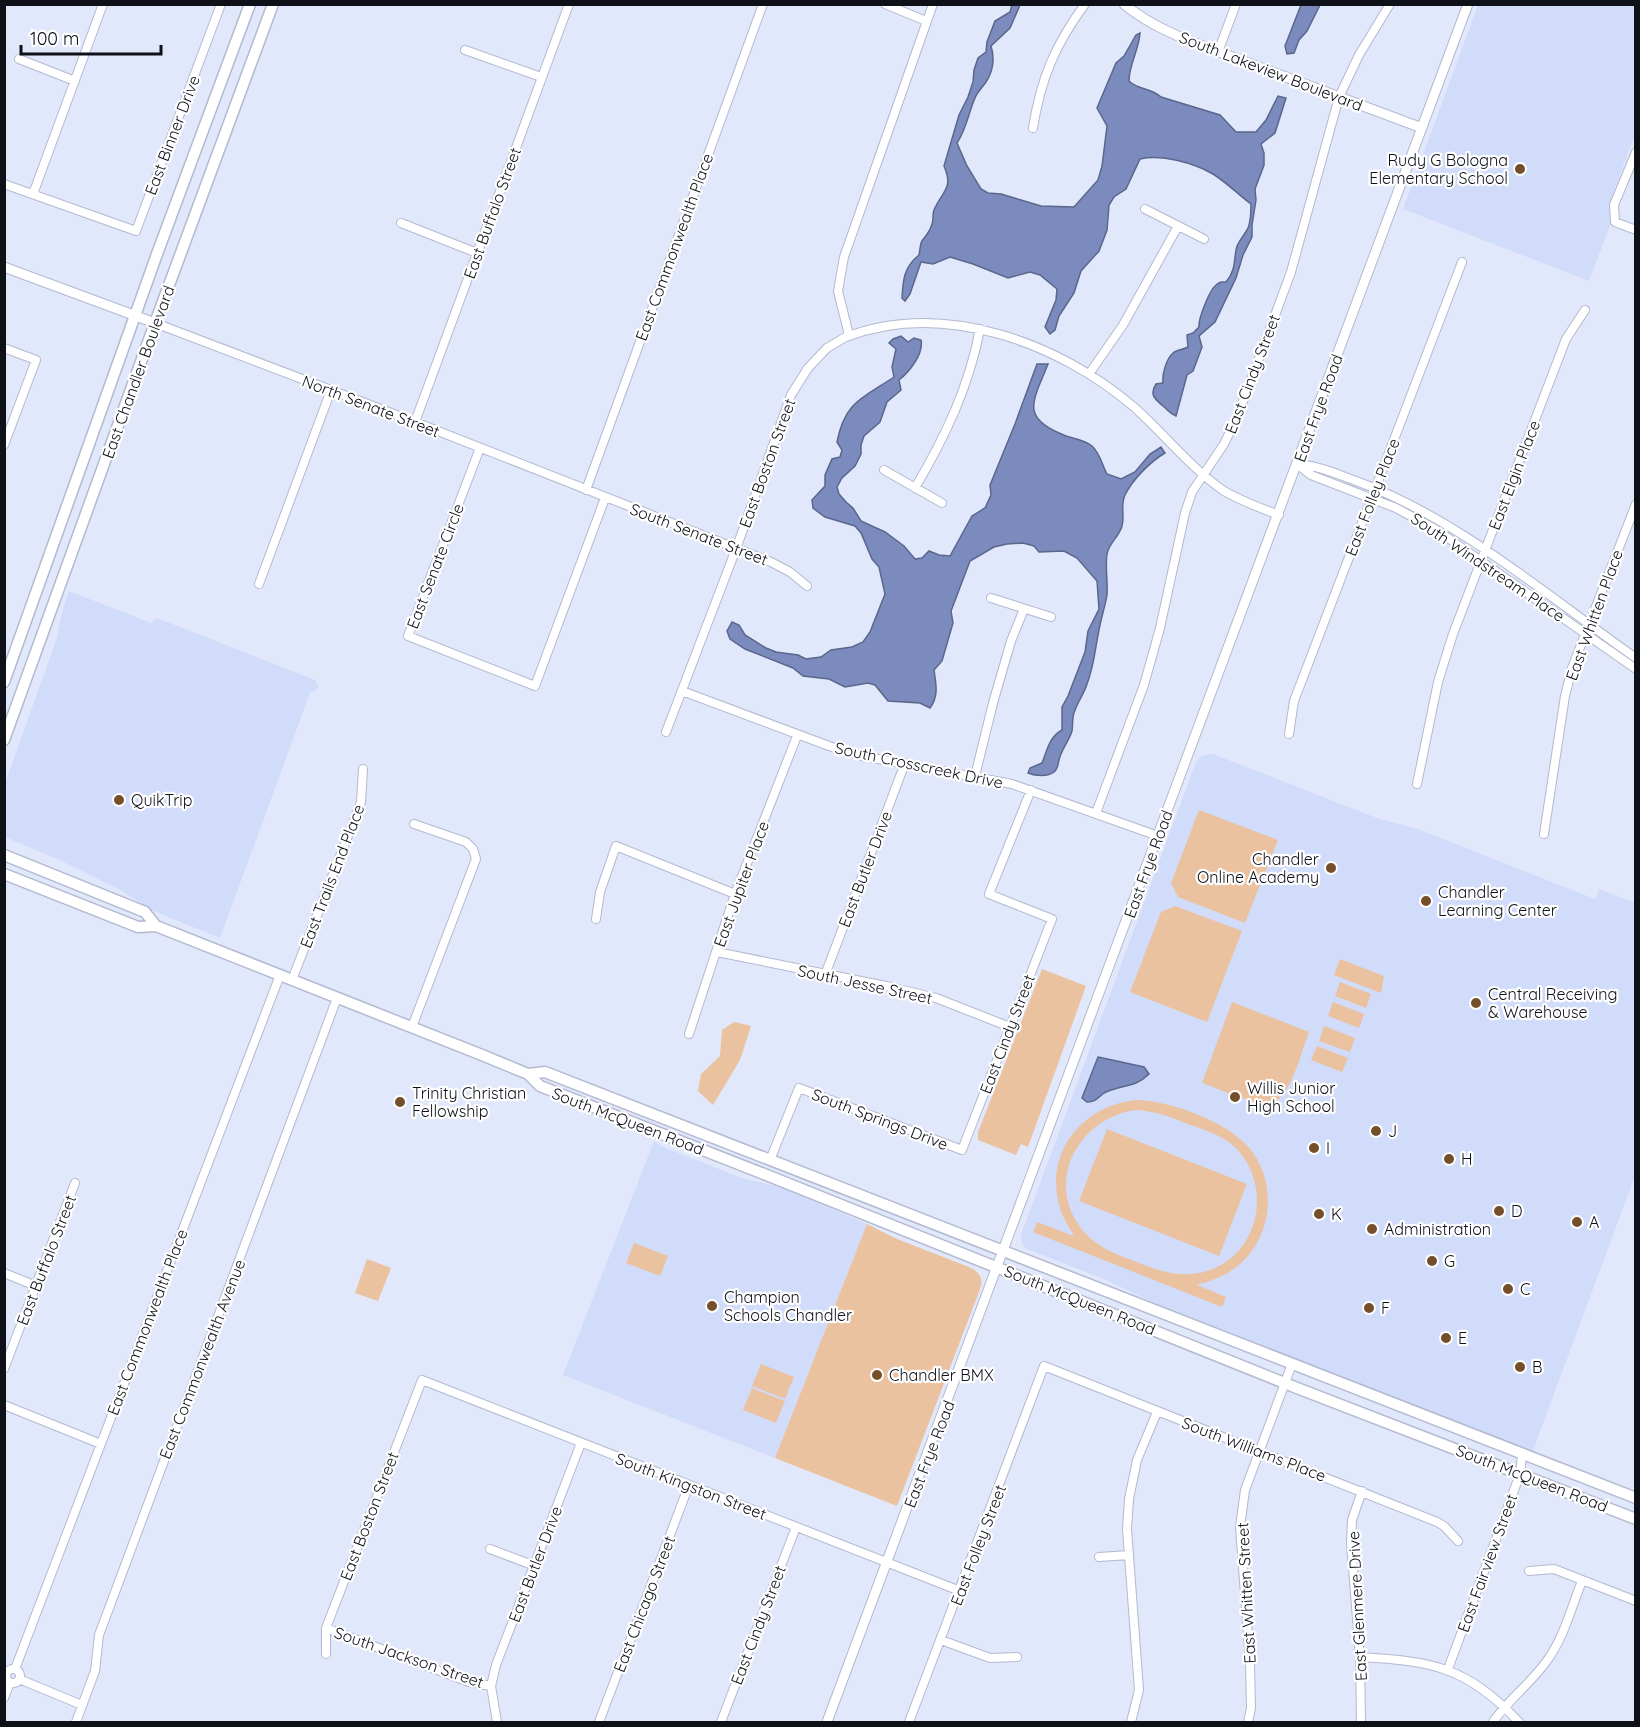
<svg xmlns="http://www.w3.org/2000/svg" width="1640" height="1727" font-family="Quicksand,sans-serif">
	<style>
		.built { fill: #d1dbfa }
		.green { fill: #eac29f; fill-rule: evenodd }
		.water { fill: #7c8bbd; stroke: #5b668c; stroke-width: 1.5 }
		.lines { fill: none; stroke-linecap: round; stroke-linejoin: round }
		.minor-casing { stroke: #b2b9d0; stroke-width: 10 }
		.tertiary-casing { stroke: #b2b9d0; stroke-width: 11 }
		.secondary-casing { stroke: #b2b9d0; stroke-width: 13 }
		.minor { stroke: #fff; stroke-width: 8 }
		.tertiary { stroke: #fff; stroke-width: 9 }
		.secondary { stroke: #fff; stroke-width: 10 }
		.poi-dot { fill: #744f2a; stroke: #fff; stroke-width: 2 }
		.labels { text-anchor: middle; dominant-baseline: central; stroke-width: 4.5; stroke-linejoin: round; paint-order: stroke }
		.street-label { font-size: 16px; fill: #0f1119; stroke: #fff }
		.poi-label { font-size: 16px; fill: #0f1119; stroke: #fff; text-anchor: start }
	</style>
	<rect width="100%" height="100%" fill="#e2e8fb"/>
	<path class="built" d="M1478,5H1635V134L1609,205L1611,223L1589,281L1403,209Z
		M69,591L151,623L157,618L315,680L319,688L310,693L220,938L151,910L119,889L57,859L5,837V783L57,638L62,612Z
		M1208,754H1213L1377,818L1418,829L1595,899L1599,889L1635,903V1176L1532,1453L1178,1314L1104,1279L1027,1249L1022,1244L1021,1235L1196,762L1200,757Z
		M654,1141L661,1146L742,1178L780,1187L867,1224L775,1458L563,1375Z"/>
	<path class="green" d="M1199,810L1278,840L1245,923L1178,897L1171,883Z
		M1175,906L1242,931L1207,1022L1130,992L1161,912Z
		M1340,959L1384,976L1381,993L1334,975Z
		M1042,969L1086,986L1028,1147L1021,1144L1016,1155L978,1140V1132Z
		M1340,982L1371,994L1366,1008L1335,996Z
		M1232,1002L1309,1032C1302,1050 1290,1100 1270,1104C1258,1107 1215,1087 1202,1083Z
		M1333,1002L1364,1014L1359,1028L1328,1016Z
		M734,1022L751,1026L740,1060L713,1105L698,1091L701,1074L720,1056L722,1030Z
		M1324,1026L1355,1038L1350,1052L1319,1041Z
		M1317,1046L1348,1058L1342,1072L1311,1060Z
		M1138,1100C1171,1101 1230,1123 1250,1149C1279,1185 1272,1241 1235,1268C1223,1277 1210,1281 1197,1285L1226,1297L1222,1307L1033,1232L1037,1222L1074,1236C1069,1227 1063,1218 1060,1208C1043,1152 1084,1104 1138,1100ZM1136,1110C1155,1111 1171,1117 1188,1124C1202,1129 1218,1134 1230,1143C1254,1162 1263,1196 1253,1225C1247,1244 1233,1260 1215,1268C1190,1279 1168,1274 1144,1265C1125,1257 1103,1251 1088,1236C1041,1189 1075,1118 1136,1110Z
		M1107,1129L1247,1184L1219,1256L1079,1201Z
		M867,1224L897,1239L969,1267C981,1273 984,1279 979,1292L897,1506L775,1458Z
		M634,1243L668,1256L660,1276L626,1263Z
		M367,1259L391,1268L378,1301L355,1293Z
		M761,1364L794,1377L785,1399L752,1386Z
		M752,1388L785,1401L776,1423L743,1410Z"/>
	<path class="water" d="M1012,5H1020L1010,28L991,46C995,58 993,72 986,82C982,88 977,92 975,98C968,114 967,128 957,143L967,166L981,189L988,193L1001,194L1041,206L1074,207L1098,180L1102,166L1107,126L1097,108L1116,63L1124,56L1136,35L1140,33C1139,50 1129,64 1129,81C1138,90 1151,88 1161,97L1220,115L1236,132H1256L1266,120L1278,96L1286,98L1275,133L1261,144L1264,153V165L1255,189L1256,200L1252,225V237L1243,255L1236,278L1215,322L1199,336L1202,347L1193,371L1187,375L1176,416C1169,413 1168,410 1163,406C1155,399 1149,395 1156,384L1163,383C1162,375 1166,359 1173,353C1176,350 1183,350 1188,347L1187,335L1193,333L1199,327C1198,319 1210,289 1216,285C1221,281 1221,282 1226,282C1235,271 1234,263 1236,250C1237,242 1244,236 1248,228C1251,221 1251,212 1251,204C1238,194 1227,183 1213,174C1194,163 1162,154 1140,159L1126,189L1114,197L1109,205L1107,230L1099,251L1081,271L1074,293L1059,316L1055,330L1050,334L1045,327L1056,300L1057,289L1040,275L1030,272L1008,278L973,264L950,257L933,264L921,262L910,294L905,301L902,298C903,279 904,267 919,255C920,251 920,244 922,241C926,235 930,232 932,224C934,219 932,215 934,210C942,191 954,189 944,166L959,115L968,97L973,82L974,70L978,58L986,52L987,42L995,21L1010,12Z
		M1301,5H1320L1307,31L1299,40L1294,53L1287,54L1285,46Z
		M901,336L908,342L914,338L921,340C924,354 909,372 899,380L901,390L887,402L880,422L864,436L861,445V454L855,466L842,478L837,487L839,494L846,502L853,508L861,521L885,532L904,546L915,559L922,558L929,551L939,555L950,556L972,516L985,508L991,495L990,485L1015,424L1037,364H1048C1033,402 1019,418 1066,436C1075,439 1085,440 1092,446C1100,453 1102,465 1107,474L1121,479L1135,472L1150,454L1161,447L1165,453C1151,461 1132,480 1125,495C1120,506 1125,516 1122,526C1119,537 1109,543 1107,554C1105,567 1108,581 1107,595C1105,607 1101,618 1099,630C1095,649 1094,666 1087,684C1084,694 1077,703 1074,713C1072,718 1073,725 1072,731C1069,741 1061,750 1059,760C1058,764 1058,769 1054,772C1048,777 1035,776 1028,773L1030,768L1042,763C1047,751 1049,737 1062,730V707L1068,696L1085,652L1088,631L1099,609L1097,581L1077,558L1064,551L1039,552L1034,546L1023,543L1007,544L994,547L970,561L951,611L953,623L942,661L934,670C936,684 939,696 930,708L920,703L888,701L875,685L868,683L845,687L829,679L803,676L793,668L745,649L730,639L727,631L732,622L739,625L745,635L766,648L776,652L798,655L806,659L821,657L831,650L852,647L863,642L870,632L885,594L879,567L872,559L861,533L855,526L825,517L813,508L812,500L825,486V475L832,459L840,457L842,450L837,442C845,401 863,398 894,377L892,367L896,349L889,343L893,339Z
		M1098,1057L1144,1067L1149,1074C1134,1089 1120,1084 1104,1093C1097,1098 1096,1102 1087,1102L1082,1098Z"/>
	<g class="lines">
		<g class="minor-casing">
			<path id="minor" d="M885,4L926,21
				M465,50L541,77
				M1218,52L1236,4
				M19,59L75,81
				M1033,128C1041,78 1055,45 1085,4
				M1636,152L1614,205L1615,222L1636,230
				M4,184L136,231L221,4
				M33,194L103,4
				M1145,209L1204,239
				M401,223L477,253
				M155,323L415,422L771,562L790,572L807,586
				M846,337C943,300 1058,342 1134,407C1164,434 1191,468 1224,491C1241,501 1260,508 1279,515
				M4,348L36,360L4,445
				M1089,374L1123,325L1178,226
				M415,422L569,4
				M480,448L408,636L535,686L605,498
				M1297,464L1311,475L1396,508L1435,529L1636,669
				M1299,464C1319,466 1337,474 1356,481C1458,518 1547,596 1636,658
				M884,470L942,503
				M915,488C945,437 969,387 980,329
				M586,490L763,4
				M259,584L331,390
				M991,598L1051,617
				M682,691L829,746L862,756L1012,784L1158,836
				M666,732L736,549L791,395L808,368L827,348L849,335L838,291L844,257L933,4
				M1289,734L1294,701L1462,262
				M975,776L993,703L1011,641L1024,609
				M1417,784L1438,682L1453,634L1566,339L1585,310
				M1096,813L1144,685L1160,628L1185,513L1192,492L1224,444L1238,415L1291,272L1339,97L1359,55L1390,4
				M1544,834L1565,696L1572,668L1636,504
				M596,919L600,892L616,846L735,894
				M717,952L886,986L936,998L1010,1027
				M825,975L905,763
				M292,980L361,802L363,769
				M412,1027L476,859L473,849L466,842L414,824
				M689,1034L735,894L797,736
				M770,1160L799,1088L962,1150L1052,919L989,894L1031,790
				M4,1273L36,1286
				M4,1369L75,1183
				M4,1405L101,1444
				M490,1549L535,1566
				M1099,1557L1129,1555
				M1529,1571L1554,1569L1636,1601
				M326,1628L469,1682L491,1686
				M941,1640L990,1658L1017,1657
				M326,1654V1628L422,1380L960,1591
				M1360,1657C1433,1661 1467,1667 1519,1722
				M6 1676a7 7 0 1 1 14 0a7 7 0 1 1-14 0Z
				M15,1669L280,975
				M1448,1669L1520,1474L1522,1455
				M19,1679L82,1705
				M4,1698L10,1683
				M76,1722L95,1671L99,1635L337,998
				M497,1722L491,1686L496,1665L581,1443
				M599,1722L689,1485
				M721,1722L796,1527
				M909,1722L1044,1366L1437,1522L1444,1526L1458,1541
				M1131,1722L1139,1690L1127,1529L1129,1499L1137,1460L1157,1412
				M1248,1722L1251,1708L1250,1662L1240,1527L1245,1490L1292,1364
				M1361,1722L1360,1657L1351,1543L1352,1520L1362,1491
				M1493,1722C1508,1700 1530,1684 1546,1662C1564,1638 1571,1608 1582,1581"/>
		</g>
		<g class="tertiary-casing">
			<path id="tertiary" d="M1124,4C1143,20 1164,30 1187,40L1422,128
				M4,267L155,323
				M827,1722C1044,1151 1252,576 1468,4"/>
		</g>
		<g class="secondary-casing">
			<path id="secondary" d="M4,682L157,254L250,4
				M4,740L155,323L273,4
				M4,855L145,912L156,926
				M4,874L138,927L156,926L482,1055L528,1074L540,1086L764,1174L1297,1388L1636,1519
				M528,1074L545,1072L1636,1498"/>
		</g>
		<use href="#minor" class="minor"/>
		<use href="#tertiary" class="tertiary"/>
		<use href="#secondary" class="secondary"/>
	</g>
	<g class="poi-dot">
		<circle cx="1520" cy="169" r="6"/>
		<circle cx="119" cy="800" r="6"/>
		<circle cx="1331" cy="868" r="6"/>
		<circle cx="1426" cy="901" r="6"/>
		<circle cx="1476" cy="1003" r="6"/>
		<circle cx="1235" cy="1097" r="6"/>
		<circle cx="400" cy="1102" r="6"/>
		<circle cx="1376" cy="1131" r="6"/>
		<circle cx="1314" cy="1148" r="6"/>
		<circle cx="1449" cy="1159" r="6"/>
		<circle cx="1499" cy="1211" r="6"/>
		<circle cx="1319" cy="1214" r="6"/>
		<circle cx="1577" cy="1222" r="6"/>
		<circle cx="1372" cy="1229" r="6"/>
		<circle cx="1432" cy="1261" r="6"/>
		<circle cx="1508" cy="1289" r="6"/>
		<circle cx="712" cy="1306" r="6"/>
		<circle cx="1369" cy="1308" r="6"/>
		<circle cx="1446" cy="1338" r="6"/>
		<circle cx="1520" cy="1367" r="6"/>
		<circle cx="877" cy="1375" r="6"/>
	</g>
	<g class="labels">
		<g class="street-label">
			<text transform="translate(1271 71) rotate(21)">South Lakeview Boulevard</text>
			<text transform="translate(172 135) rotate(-69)">East Binner Drive</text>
			<text transform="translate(492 213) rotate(-70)">East Buffalo Street</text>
			<text transform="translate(674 247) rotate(-70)">East Commonwealth Place</text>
			<text transform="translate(138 372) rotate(-70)">East Chandler Boulevard</text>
			<text transform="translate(1252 374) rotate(-69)">East Cindy Street</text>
			<text transform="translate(371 406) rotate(21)">North Senate Street</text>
			<text transform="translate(1318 408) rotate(-70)">East Frye Road</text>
			<text transform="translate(767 463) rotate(-70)">East Boston Street</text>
			<text transform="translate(1514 475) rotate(-69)">East Elgin Place</text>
			<text transform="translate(1372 497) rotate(-69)">East Folley Place</text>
			<text transform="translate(699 534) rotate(21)">South Senate Street</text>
			<text transform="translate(435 566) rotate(-69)">East Senate Circle</text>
			<text transform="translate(1488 567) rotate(34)">South Windstream Place</text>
			<text transform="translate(1594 615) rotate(-70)">East Whitten Place</text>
			<text transform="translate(919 765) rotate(12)">South Crosscreek Drive</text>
			<text transform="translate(1148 864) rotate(-70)">East Frye Road</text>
			<text transform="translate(865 869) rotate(-69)">East Butler Drive</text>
			<text transform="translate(332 876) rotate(-69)">East Trails End Place</text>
			<text transform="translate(741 884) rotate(-70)">East Jupiter Place</text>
			<text transform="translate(865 984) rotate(12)">South Jesse Street</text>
			<text transform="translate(1007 1034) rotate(-69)">East Cindy Street</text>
			<text transform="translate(880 1119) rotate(21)">South Springs Drive</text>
			<text transform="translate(628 1121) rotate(21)">South McQueen Road</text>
			<text transform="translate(46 1260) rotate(-69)">East Buffalo Street</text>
			<text transform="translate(1080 1300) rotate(22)">South McQueen Road</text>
			<text transform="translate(147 1322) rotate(-69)">East Commonwealth Place</text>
			<text transform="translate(202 1359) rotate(-69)">East Commonwealth Avenue</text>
			<text transform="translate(1254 1449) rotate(21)">South Williams Place</text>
			<text transform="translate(929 1454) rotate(-69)">East Frye Road</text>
			<text transform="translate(1532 1478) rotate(21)">South McQueen Road</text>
			<text transform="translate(691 1486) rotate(21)">South Kingston Street</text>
			<text transform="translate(369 1516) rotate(-69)">East Boston Street</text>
			<text transform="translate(978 1545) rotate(-69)">East Folley Street</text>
			<text transform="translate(1487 1563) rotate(-70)">East Fairview Street</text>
			<text transform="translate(535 1564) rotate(-69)">East Butler Drive</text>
			<text transform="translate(1246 1593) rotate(-93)">East Whitten Street</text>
			<text transform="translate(644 1604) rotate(-69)">East Chicago Street</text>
			<text transform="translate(1357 1606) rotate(-93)">East Glenmere Drive</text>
			<text transform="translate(758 1625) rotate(-69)">East Cindy Street</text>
			<text transform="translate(409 1657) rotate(19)">South Jackson Street</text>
		</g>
		<g class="poi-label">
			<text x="1508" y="160" text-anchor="end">Rudy G Bologna<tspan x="1508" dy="18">Elementary School</tspan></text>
			<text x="131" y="800">QuikTrip</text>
			<text x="1319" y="859" text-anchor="end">Chandler<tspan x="1319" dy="18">Online Academy</tspan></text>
			<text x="1438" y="892">Chandler<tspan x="1438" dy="18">Learning Center</tspan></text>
			<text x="1488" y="994">Central Receiving<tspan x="1488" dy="18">&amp; Warehouse</tspan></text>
			<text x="1247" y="1088">Willis Junior<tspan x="1247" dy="18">High School</tspan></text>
			<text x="412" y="1093">Trinity Christian<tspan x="412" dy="18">Fellowship</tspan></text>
			<text x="1388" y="1131">J</text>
			<text x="1326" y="1148">I</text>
			<text x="1461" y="1159">H</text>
			<text x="1511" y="1211">D</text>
			<text x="1331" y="1214">K</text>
			<text x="1589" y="1222">A</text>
			<text x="1384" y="1229">Administration</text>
			<text x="1444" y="1261">G</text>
			<text x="1520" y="1289">C</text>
			<text x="724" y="1297">Champion<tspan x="724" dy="18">Schools Chandler</tspan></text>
			<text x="1381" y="1308">F</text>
			<text x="1458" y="1338">E</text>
			<text x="1532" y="1367">B</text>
			<text x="889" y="1375">Chandler BMX</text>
		</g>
	</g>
	<rect width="1640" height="1727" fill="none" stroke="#0f1119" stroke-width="12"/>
	<path d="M21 45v9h140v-9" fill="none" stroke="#0f1119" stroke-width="3"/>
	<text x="30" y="45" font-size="18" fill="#0f1119" stroke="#ffffff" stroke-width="4.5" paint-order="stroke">100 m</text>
</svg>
